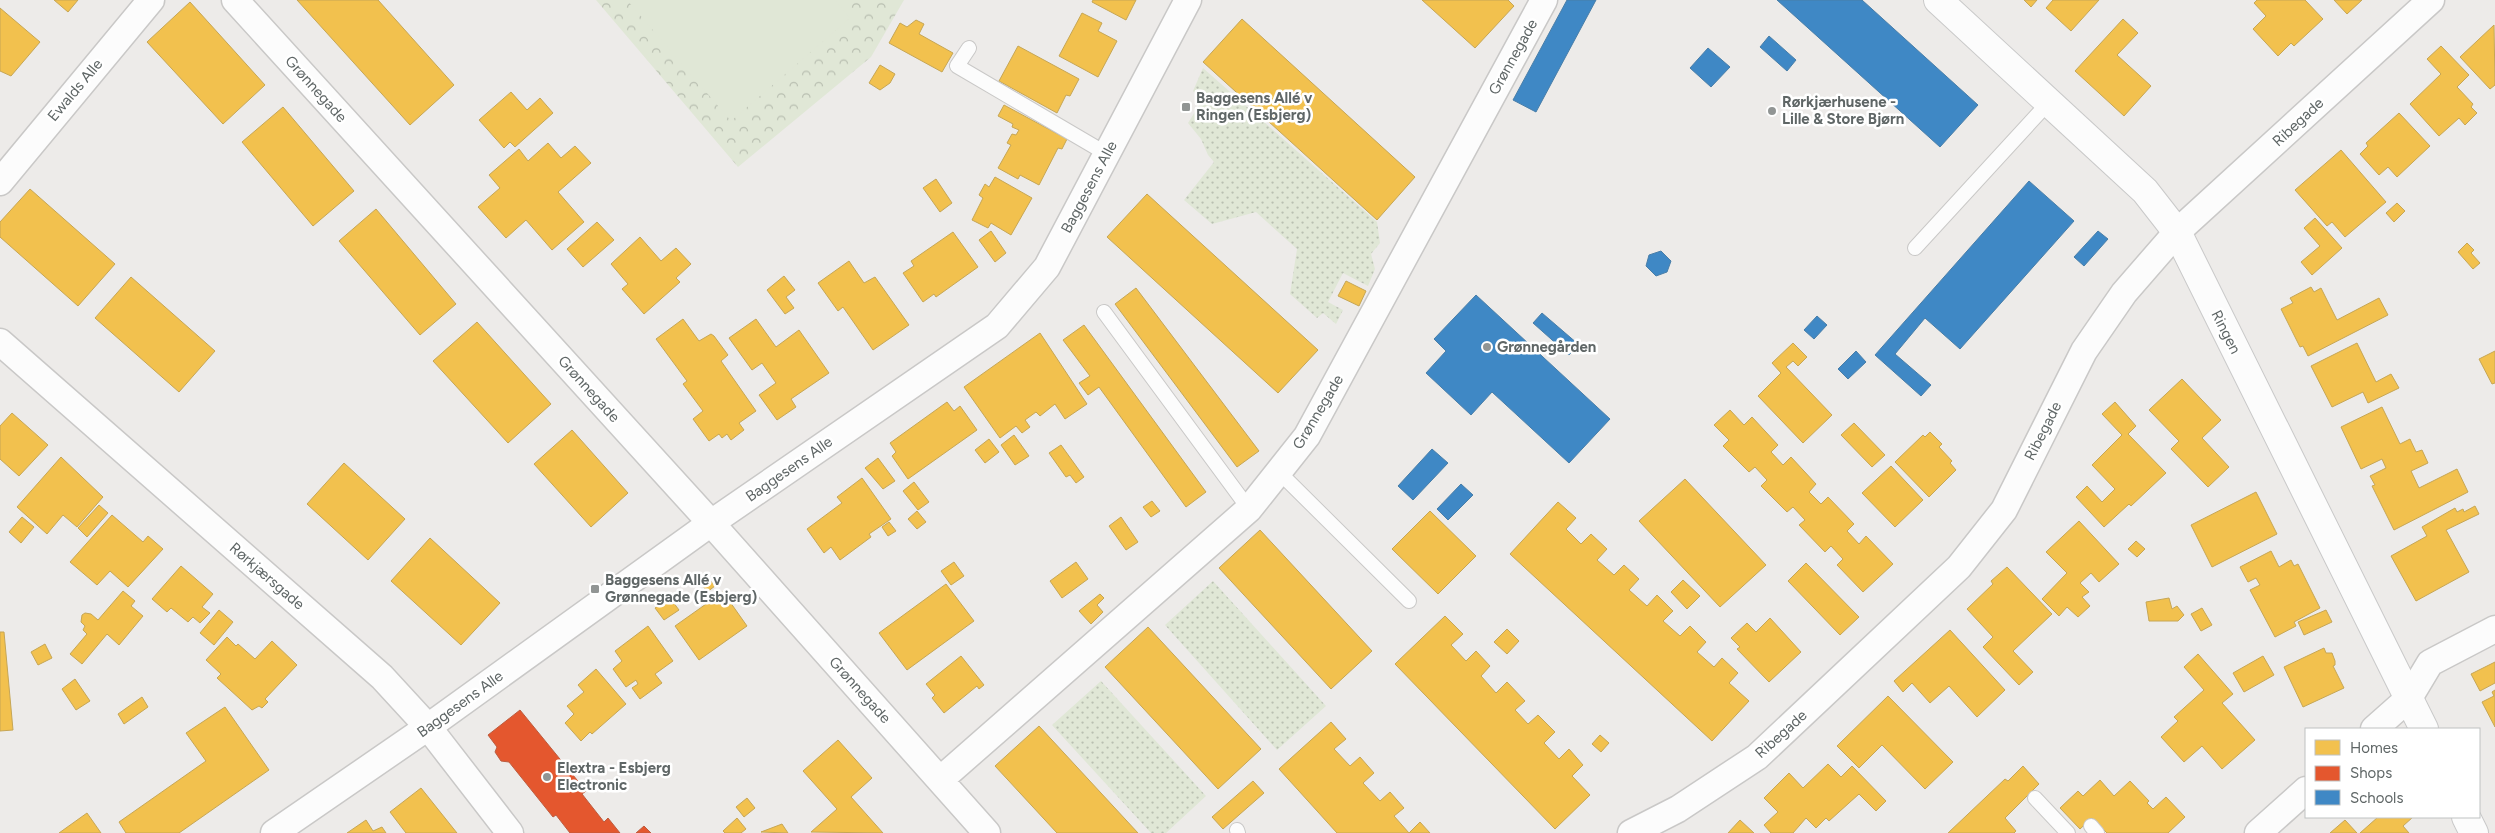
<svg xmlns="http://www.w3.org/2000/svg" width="2495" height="833" font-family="Figtree,sans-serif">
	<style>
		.grass { fill: url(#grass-dots) }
		.park { fill: url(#park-crowns) }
		.garden { fill: #e0e7d6 }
		.homes { fill: #f2c14e; stroke: #c6a655 }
		.shops { fill: #e4572e; stroke: #bc5c3f }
		.schools { fill: #3f88c5; stroke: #497ea8 }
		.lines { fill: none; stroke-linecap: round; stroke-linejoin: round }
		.lane-casing { stroke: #c9c8c7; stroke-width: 16 }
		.street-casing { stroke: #c9c8c7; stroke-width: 29 }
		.secondary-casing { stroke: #c9c9c9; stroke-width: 30 }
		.lane { stroke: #fcfcfc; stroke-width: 14 }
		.street { stroke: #fcfcfc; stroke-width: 26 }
		.secondary { stroke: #fcfcfc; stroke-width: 28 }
		.poi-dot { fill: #919594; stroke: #fff; stroke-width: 2 }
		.labels { text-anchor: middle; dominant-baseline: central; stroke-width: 5; stroke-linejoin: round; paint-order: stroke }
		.street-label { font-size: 15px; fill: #5f6666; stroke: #fff }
		.poi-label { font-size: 15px; font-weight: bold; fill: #5f6666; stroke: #fff; text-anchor: start }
	</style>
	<defs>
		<pattern id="grass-dots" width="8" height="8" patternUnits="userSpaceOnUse" patternTransform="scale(1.25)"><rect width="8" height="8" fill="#e0e7d6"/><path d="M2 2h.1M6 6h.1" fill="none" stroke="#b9bfb1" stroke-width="1.8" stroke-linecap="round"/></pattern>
		<pattern id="park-crowns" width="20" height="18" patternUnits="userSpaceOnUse" patternTransform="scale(1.25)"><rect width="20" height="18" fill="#e0e7d6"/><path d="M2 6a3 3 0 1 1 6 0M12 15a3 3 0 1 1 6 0" fill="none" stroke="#b9bfb1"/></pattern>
	</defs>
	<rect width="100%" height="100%" fill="#edebe9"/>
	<path class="grass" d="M1203,68L1377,222L1380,243L1371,254L1375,269L1368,286L1343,273L1328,302L1343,310L1336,324L1323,313L1317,318L1290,294L1297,249L1256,212L1212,224L1184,200L1214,162L1208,155L1201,139L1188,123L1203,99L1193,91Z
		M1213,581L1326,706L1277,750L1165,625Z
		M1101,681L1206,796L1166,833H1151L1052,725Z"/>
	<path class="park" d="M596,0H904L871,57L738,167Z"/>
	<path class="garden" d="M627,0H835L850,18L731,121Z"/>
	<path class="homes" d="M54,0H78L68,12Z
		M297,0H378L454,85L410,125Z
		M1093,0H1136L1126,20L1092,2Z
		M1422,0H1508L1514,6L1475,48Z
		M2024,0H2037L2031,7Z
		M2053,0H2099L2071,31L2046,8Z
		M2257,0H2305L2323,19L2294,46L2291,43L2278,56L2253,29L2266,16L2254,3Z
		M2334,0H2362L2347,14Z
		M190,2L265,85L223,124L147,42Z
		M0,8L40,42L11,76L0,71Z
		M1082,13L1102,23L1098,31L1117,41L1098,77L1059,56Z
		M1242,19L1415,177L1377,220L1203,62Z
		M2123,19L2138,33L2117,55L2151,86L2124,116L2075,71Z
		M916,20L924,24L919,34L953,53L942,72L889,43L900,23L907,27Z
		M2494,25L2495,85L2490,89L2460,57Z
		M1018,46L1079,79L1070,96L1066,95L1057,113L999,81Z
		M2441,46L2469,75L2457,87L2473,104L2471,107L2477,113L2465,125L2459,118L2439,136L2410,104L2441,74L2427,59Z
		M880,65L895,74L890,83L880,90L869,83Z
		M511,92L527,110L540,98L553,113L515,147L510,142L504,148L479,120Z
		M1004,105L1067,139L1062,149L1058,148L1039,185L1020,175L1018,179L998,168L1011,145L1007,143L1012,134L1016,135L1019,130L1012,127L1013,124L998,116Z
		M283,107L354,191L313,226L242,142Z
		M2399,113L2430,146L2397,177L2388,167L2379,175L2360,154L2368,146L2366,143Z
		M548,143L561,158L575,146L591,163L558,192L584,222L552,250L526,220L506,238L478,207L500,188L489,175L519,149L528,161Z
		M2341,150L2386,202L2345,237L2332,222L2327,226L2295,190Z
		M995,177L1032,198L1011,235L991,223L988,228L972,220L983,198L979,195L985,184L989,187Z
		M936,179L952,203L940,212L923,188Z
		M30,189L115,264L78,306L0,237V222Z
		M1147,194L1318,350L1278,393L1107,237Z
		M2397,203L2405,211L2394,222L2386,213Z
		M376,209L456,304L420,335L339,241Z
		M2315,218L2342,248L2312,275L2301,262L2320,246L2304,228Z
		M597,222L614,240L583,267L567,249Z
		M991,231L1006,253L995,262L979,240Z
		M953,232L978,267L936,297L934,294L923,302L903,273L914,266L911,261Z
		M640,237L661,261L676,248L691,264L676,278L680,282L644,314L622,289L628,284L611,264Z
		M2467,243L2474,250L2471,253L2480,263L2473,269L2458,252Z
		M849,261L864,283L875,277L909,325L873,350L843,307L838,311L818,283Z
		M784,276L795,290L786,297L794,308L785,314L767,290Z
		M131,277L215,351L179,392L95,318Z
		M1346,281L1366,291L1359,306L1338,296Z
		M2311,287L2314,292L2321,288L2337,320L2379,298L2388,315L2308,356L2303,346L2300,347L2281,309L2293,303L2290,298Z
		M1136,288L1259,451L1237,467L1115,304Z
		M683,319L699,341L711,334L714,336L728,355L721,361L756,411L739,423L744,430L731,440L727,434L722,438L719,434L709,441L693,419L703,411L683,384L687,381L656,339Z
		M756,319L776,347L799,330L829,373L791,399L796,407L777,420L759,395L776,383L762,363L752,370L729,338Z
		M477,322L551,404L508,443L433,361Z
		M1084,325L1206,492L1186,507L1099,387L1088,395L1079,383L1090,376L1063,340Z
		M1040,333L1087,404L1065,419L1055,404L1040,416L1036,412L1025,420L1030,427L1022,433L1016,426L1000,438L964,387Z
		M1793,343L1807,357L1798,366L1793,361L1786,367L1832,415L1803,443L1758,396L1781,373L1772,363Z
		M2357,343L2376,382L2391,374L2399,388L2368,403L2363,392L2332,407L2311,366Z
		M2495,351V383L2492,384L2479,359Z
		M2182,379L2221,420L2202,438L2229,467L2208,487L2171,449L2179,441L2149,410Z
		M947,402L954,411L960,406L977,430L908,479L892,456L896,452L890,443Z
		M2115,402L2136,426L2128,434L2166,473L2131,506L2129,504L2104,527L2076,497L2087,486L2102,502L2115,489L2092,465L2122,435L2102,414Z
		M2382,407L2400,444L2410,439L2416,452L2422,450L2428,463L2411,471L2419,488L2457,469L2468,492L2394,530L2372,486L2375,485L2370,476L2386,468L2382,459L2361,469L2341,427Z
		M1730,410L1744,425L1752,417L1778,445L1771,452L1783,465L1791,457L1816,484L1809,492L1821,504L1828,497L1854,524L1847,531L1859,544L1866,536L1893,564L1863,592L1837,565L1843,559L1831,546L1825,552L1799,525L1805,520L1793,507L1787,512L1761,486L1767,480L1755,467L1749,472L1723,446L1729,440L1714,425Z
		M12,413L48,445L19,476L0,459V426Z
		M1854,423L1885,455L1872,467L1841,435Z
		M572,430L628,493L591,527L534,464Z
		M1930,432L1942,444L1939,447L1952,461L1950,463L1956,470L1929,497L1895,462L1923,435L1925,437Z
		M1014,435L1029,456L1015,465L1001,445Z
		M989,439L999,452L985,463L975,450Z
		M1061,445L1084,477L1076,483L1070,475L1066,477L1049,453Z
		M61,457L103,497L77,527L63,515L47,534L17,507Z
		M878,458L895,481L883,489L865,468Z
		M344,463L405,519L368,560L307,504Z
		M1891,466L1923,500L1895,527L1862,493Z
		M862,478L891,519L869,534L871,537L840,560L831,547L824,553L807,529L842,503L837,497Z
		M1685,479L1766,565L1720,607L1639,521Z
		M914,482L929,502L918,510L903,491Z
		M2256,492L2277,534L2212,567L2191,525Z
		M1152,501L1160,511L1151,517L1143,507Z
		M1558,502L1576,518L1566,529L1581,544L1591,534L1607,549L1597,560L1614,575L1624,565L1639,579L1629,590L1647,606L1657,595L1673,611L1663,621L1680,636L1690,626L1706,642L1697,652L1714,667L1722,658L1738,673L1729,683L1749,701L1712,741L1510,554Z
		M99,505L108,513L87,537L78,528Z
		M2475,506L2479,514L2446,530L2469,572L2416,601L2391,556L2427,536L2422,527L2455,508L2457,512L2463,509L2464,512Z
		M917,511L926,522L917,529L908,519Z
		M1430,511L1476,556L1438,594L1392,549Z
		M112,515L143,542L148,536L163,549L128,587L110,571L97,585L70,562Z
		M22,517L34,527L21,543L9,532Z
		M1121,517L1138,542L1126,550L1109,526Z
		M2079,521L2119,564L2099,582L2091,573L2080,583L2089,592L2082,597L2090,606L2078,617L2067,607L2059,616L2042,599L2067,573L2046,552Z
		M889,522L896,531L888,536L882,527Z
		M1260,530L1372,651L1331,689L1219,568Z
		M430,538L500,603L461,645L391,581Z
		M2136,541L2145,549L2137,557L2128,549Z
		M2271,551L2279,567L2291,560L2294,566L2298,564L2320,608L2294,622L2296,626L2275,637L2250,590L2260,585L2256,578L2248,582L2240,567Z
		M954,562L964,576L951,585L941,571Z
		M1076,562L1088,579L1062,598L1050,581Z
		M1806,563L1859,617L1840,635L1788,581Z
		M181,566L213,594L202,607L210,613L200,623L193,617L188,622L171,608L167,612L152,599Z
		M2007,567L2052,614L2013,651L2033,672L2019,685L1983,647L1993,637L1967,609L1993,584L1991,581Z
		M710,580L715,586L707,592L703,586Z
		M1683,580L1700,596L1687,609L1671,592Z
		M946,584L974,621L907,670L879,633Z
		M123,591L135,601L131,606L143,616L119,645L107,634L82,664L70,654L87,634L83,630L85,626L81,622L82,615L85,613L91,614L98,620Z
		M723,592L747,626L699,660L675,626Z
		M1100,594L1104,598L1097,605L1103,612L1091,624L1079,611Z
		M670,598L679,610L664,620L655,608Z
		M2169,598L2172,609L2177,606L2184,615L2178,621H2149L2146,602Z
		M2202,608L2212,625L2201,631L2191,614Z
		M219,610L233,622L214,645L200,633Z
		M2326,610L2332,622L2304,635L2298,622Z
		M1445,616L1463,634L1451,645L1466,661L1476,651L1490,666L1481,676L1496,693L1507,682L1525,701L1515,710L1528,724L1538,715L1555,732L1544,743L1559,759L1569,749L1583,765L1572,776L1590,795L1555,829L1395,664Z
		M1770,618L1801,652L1769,682L1737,649L1740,647L1731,638L1747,623L1756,632Z
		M648,626L673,661L655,674L662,683L640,699L632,688L638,684L636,680L626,687L613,669L622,661L615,651Z
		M1148,627L1261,749L1218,789L1105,667Z
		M1507,629L1519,641L1507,654L1494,642Z
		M1950,630L2005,690L1977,717L1949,686L1930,703L1912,683L1903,692L1894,681Z
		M0,632H4L13,730L0,731Z
		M227,637L236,646L238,644L255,659L272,641L297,665L265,699L268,702L262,708L259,706L252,710L217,678L221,674L206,660Z
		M45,644L52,658L38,665L31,652Z
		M2324,648L2326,653H2332L2335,661V665L2333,666L2344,688L2303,707L2284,667Z
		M2198,654L2233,694L2222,703L2255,740L2222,769L2202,746L2184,762L2161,737L2178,721L2174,717L2204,690L2184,667Z
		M961,656L984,685L979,689L977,686L944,713L932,698L935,695L926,684Z
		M2263,656L2274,675L2244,692L2233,673Z
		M2495,662V683L2480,691L2471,674Z
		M596,669L626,704L592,734L590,732L581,741L565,723L574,714L567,706L584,692L578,685Z
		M75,679L90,701L76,710L62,689Z
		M2495,690V727L2482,702L2494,696L2492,692Z
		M1888,696L1953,762L1925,789L1882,745L1859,768L1837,746Z
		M142,697L148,707L124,724L118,714Z
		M225,707L269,770L179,833H126L119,822L206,761L186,733Z
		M1331,722L1346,739L1334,749L1350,766L1360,757L1374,773L1363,783L1380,801L1390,792L1404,808L1394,816L1409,833L1420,822L1430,833H1337L1279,769Z
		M1039,726L1138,833H1057L995,766Z
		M1600,735L1609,743L1601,752L1592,744Z
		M838,740L872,778L851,797L883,833L811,832L837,809L803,771Z
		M1828,764L1841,777L1852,766L1886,801L1876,811L1859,794L1829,821L1826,818L1816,828L1806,818L1793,833H1771L1764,825L1778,812L1764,798L1789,773L1803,788Z
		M2023,766L2039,784L2005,818L2016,831L2014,833H1948L2005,779L2008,781Z
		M2100,780L2114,796L2130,781L2149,801L2147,803L2153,809L2166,797L2185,817L2168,833H2107L2092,818L2080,829L2060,808L2078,791L2083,796Z
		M1253,781L1264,793L1223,829L1212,817Z
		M421,788L457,833H406L390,812Z
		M747,798L755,808L744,817L736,807Z
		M87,813L101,833H59Z
		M2378,817H2413L2403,826L2409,833H2360Z
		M737,818L746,829L741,833H725L723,831Z
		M366,820L373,831L382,827L386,833H347Z
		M1740,820L1754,833H1728Z
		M2345,820L2357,833H2330Z
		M782,824L788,833L761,832Z"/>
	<path class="shops" d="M520,710L586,791L582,794L604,822L608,818L620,833H570L556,815L553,817L509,762L501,761L495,752L497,747L488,735Z
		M644,826L651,833H636Z"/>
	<path class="schools" d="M1567,0H1596L1536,112L1513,100Z
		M1777,0H1862L1978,105L1940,147Z
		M1769,36L1796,60L1787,71L1760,47Z
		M1708,48L1730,67L1711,87L1690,68Z
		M2029,181L2074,221L1960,349L1925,318L1895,354L1931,385L1921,396L1875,355Z
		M2098,231L2108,239L2084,266L2074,257Z
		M1661,251L1671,261L1667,272L1656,276L1646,266L1649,255Z
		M1476,295L1610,419L1569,463L1492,392L1471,415L1426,373L1446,351L1434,339Z
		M1542,313L1578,344L1569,355L1533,323Z
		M1817,316L1827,325L1814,339L1804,330Z
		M1856,351L1866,362L1848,379L1838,369Z
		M1432,449L1448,463L1413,500L1398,486Z
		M1461,484L1473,495L1448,520L1437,509Z"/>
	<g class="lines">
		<g class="lane-casing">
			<path id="lane" d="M969,48L957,66L1107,154
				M1915,248L2049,102
				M1104,312L1249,509
				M1279,472L1409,601
				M2035,798L2068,833
				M2091,826L2097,833
				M1237,830L1238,833"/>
		</g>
		<g class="street-casing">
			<path id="street" d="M235,0L711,523L987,833
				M0,182L151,0
				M0,342L382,677L428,727L510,833
				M2374,729L2409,698L2430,663L2495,629
				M940,780L1249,509L1307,436L1544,0
				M274,833L428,727L711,523L997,326L1047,267L1188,0
				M1631,833L1678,809L1757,757L1959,567L2004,510L2084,351L2124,293L2177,232L2431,0
				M2258,833L2306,790"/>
		</g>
		<g class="secondary-casing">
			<path id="secondary" d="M1938,0L2145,191L2177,232L2424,729
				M2466,817L2474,833"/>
		</g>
		<use href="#lane" class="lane"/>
		<use href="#street" class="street"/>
		<use href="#secondary" class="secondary"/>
	</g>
	<g class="poi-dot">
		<rect x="1181" y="102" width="10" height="10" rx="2.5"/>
		<circle cx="1772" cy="111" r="5"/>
		<circle cx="1487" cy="347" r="5"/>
		<rect x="590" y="584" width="10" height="10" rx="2.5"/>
		<circle cx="547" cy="777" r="5"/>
	</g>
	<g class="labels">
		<g class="street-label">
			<text transform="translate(1513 57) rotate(-61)">Grønnegade</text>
			<text transform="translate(316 89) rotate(48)">Grønnegade</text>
			<text transform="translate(75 90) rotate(-50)">Ewalds Alle</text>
			<text transform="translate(2298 122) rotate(-43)">Ribegade</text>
			<text transform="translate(1089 187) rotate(-62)">Baggesens Alle</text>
			<text transform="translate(2226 332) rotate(63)">Ringen</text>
			<text transform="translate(589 389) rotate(48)">Grønnegade</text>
			<text transform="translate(1318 412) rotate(-59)">Grønnegade</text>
			<text transform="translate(2043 431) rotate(-63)">Ribegade</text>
			<text transform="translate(789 469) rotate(-35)">Baggesens Alle</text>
			<text transform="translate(267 576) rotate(41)">Rørkjærsgade</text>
			<text transform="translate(860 690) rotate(48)">Grønnegade</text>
			<text transform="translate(460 704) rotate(-36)">Baggesens Alle</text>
			<text transform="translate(1781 734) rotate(-42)">Ribegade</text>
		</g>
		<g class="poi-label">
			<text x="1196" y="98">Baggesens Allé v<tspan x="1196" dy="17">Ringen (Esbjerg)</tspan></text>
			<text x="1782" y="102">Rørkjærhusene -<tspan x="1782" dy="17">Lille &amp; Store Bjørn</tspan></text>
			<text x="1497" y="347">Grønnegården</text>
			<text x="605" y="580">Baggesens Allé v<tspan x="605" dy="17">Grønnegade (Esbjerg)</tspan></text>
			<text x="557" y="768">Elextra - Esbjerg<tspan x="557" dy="17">Electronic</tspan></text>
		</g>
	</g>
	<rect x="2305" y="728" width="175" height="90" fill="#ffffff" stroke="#bfc2c2"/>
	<rect x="2315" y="740" width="25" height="15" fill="#f2c14e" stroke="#bfc2c2"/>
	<text x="2350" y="753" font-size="15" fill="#5f6666">Homes</text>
	<rect x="2315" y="766" width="25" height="15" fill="#e4572e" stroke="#bfc2c2"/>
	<text x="2350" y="778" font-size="15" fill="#5f6666">Shops</text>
	<rect x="2315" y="790" width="25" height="15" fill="#3f88c5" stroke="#bfc2c2"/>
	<text x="2350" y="803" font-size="15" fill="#5f6666">Schools</text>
</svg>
